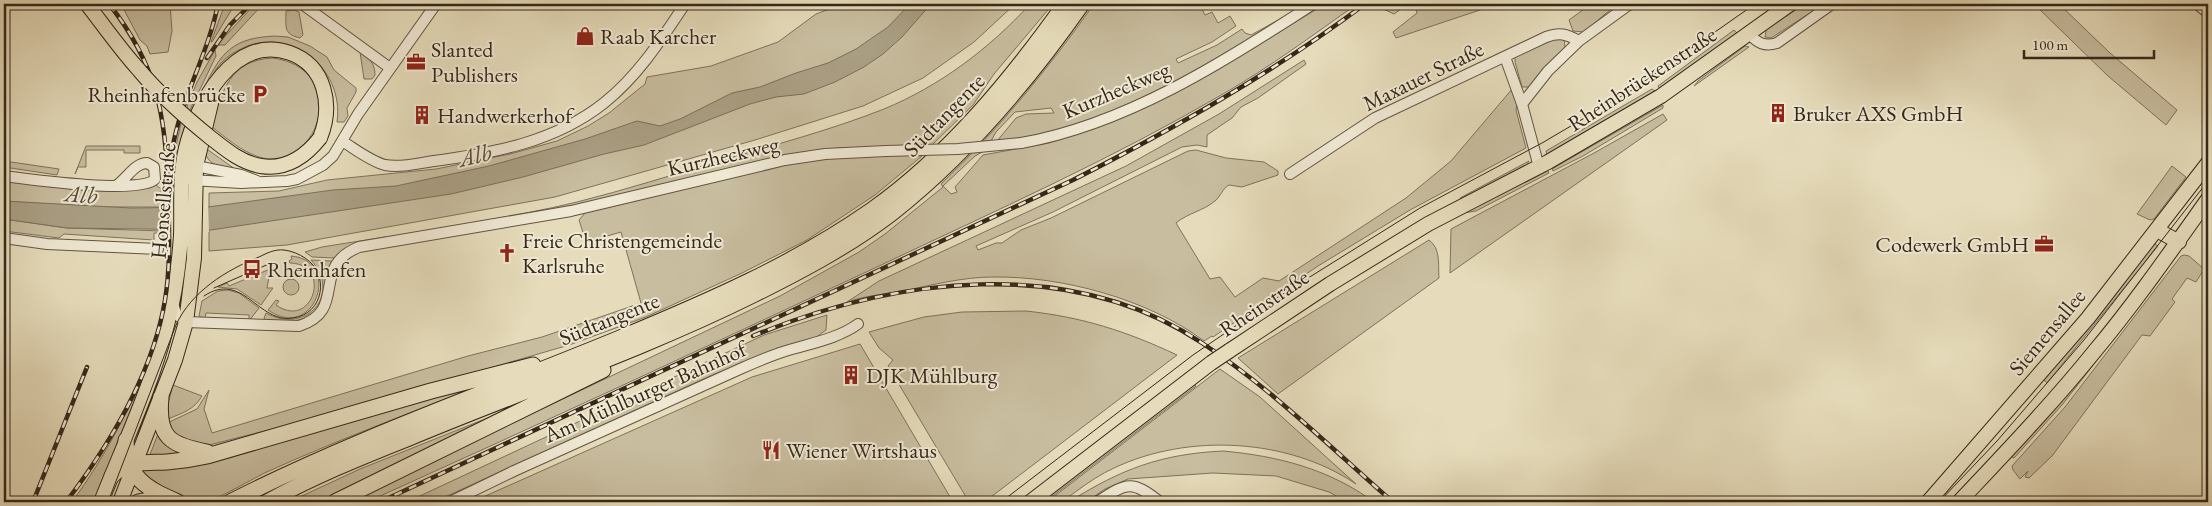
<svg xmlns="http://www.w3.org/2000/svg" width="2212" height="506" font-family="'EB Garamond',serif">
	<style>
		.green { fill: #c8bd9f; stroke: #7e725c }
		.water { fill: #aa9f84; stroke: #7b6f59 }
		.pier { fill: #e6dcbb }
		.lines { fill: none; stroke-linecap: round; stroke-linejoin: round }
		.minor-casing { stroke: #615542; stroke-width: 12 }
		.major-casing { stroke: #352819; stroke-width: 16 }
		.highway-casing { stroke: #352819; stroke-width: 17 }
		.minor { stroke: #efe8d3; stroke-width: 10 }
		.major { stroke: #e6dcbb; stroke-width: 14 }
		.highway { stroke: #e6dcbb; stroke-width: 15 }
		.tram { stroke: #352819; stroke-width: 1 }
		.rail-casing { stroke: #352819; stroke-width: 4.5 }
		.rail { stroke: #efe8d3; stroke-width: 2.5; stroke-dasharray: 8; stroke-linecap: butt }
		.minor-bridge-casing { stroke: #615542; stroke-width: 12; stroke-linecap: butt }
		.major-bridge-casing { stroke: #352819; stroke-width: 16; stroke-linecap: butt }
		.minor-bridge { stroke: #efe8d3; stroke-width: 10 }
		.major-bridge { stroke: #e6dcbb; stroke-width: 14 }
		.labels { text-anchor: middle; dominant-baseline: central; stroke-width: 4; stroke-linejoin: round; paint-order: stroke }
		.poi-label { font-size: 22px; fill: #352819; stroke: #efe8d3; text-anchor: start }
		.street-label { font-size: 22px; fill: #352819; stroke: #efe8d3 }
		.water-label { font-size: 24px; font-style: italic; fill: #584c39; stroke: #efe8d3 }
	</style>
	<rect width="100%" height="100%" fill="#e6dcbb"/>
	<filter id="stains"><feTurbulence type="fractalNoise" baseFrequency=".004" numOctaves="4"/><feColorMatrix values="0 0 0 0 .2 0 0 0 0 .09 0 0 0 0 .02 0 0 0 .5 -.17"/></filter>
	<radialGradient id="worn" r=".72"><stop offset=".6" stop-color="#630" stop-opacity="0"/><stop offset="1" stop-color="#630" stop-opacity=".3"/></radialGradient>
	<path class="green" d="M121,4H170L172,31L168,52L150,54L147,46L140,40Z
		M225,4H235L212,42H211Z
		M255,4H263L225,45H217Z
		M843,4H1015L974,42L923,78L863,106L755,140L555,197L287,245L209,251V193L279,191L327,180L436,169L510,154L557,141L588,126L609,113L645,84L647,77L711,66L778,42L816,14Z
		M1030,4H1053L994,74L973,105L931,146L838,148L569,207L477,222C511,216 544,210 577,202C625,190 672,175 719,161C774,145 831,130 884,109C940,86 990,48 1030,4Z
		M1094,4H1208L1201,7L1205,15L1212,12L1218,23L1230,16L1236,26L1212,42L1176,59L1178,63L1217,45L1242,29L1245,33L1251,35L1300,8C1217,58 1133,112 1038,136C1025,139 1011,140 997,141L1016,118L1026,114L1054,113L1051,108L1015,112L996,132L986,150L975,156L943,186L951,194L957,192L955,187L983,155L1049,143L1088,130L1166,96L1219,69L1325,4H1357C1313,35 1270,67 1223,94C1112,159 995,211 879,266C708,346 538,425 367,502H351L531,414L780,296L859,252L885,234L943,187L941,184C999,129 1048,69 1094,4Z
		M1384,4H1408L1394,14L1379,7Z
		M1418,4H1498L1396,38L1393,32L1417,13L1415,6Z
		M1591,4H1611V9L1584,32L1573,31L1569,20Z
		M1805,4H1824L1771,38L1765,37L1767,25L1781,15L1785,17Z
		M2034,4H2059L2110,53L2177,110L2166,125L2108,76Z
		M294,10L299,12L303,35L300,38C283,34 286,27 286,11Z
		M1734,30L1737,33L1659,88L1658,86Z
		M275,36L288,37L310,46L327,57L334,70L356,88V92L347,108L348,116L344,122H337C345,67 287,22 237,51C229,55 222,61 217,68C212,75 208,87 203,90C221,52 232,38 275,36Z
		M1555,37L1564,38L1565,48L1529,87H1522L1515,62V55Z
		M1745,46L1749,47L1694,86L1698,81Z
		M215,50L216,56L188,114H184L197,82Z
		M360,52C369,58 375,63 375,75L372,79H364Z
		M273,58C354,70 317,175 259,157C241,151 226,138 211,126C223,91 229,60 273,58Z
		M1304,60L1306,64L1258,98L1241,107L1232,118L1207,135V147L1197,145L1182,147L1053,212L976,246L978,250L996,243H1002L1021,230L1051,218L1188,151L1196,150L1226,158L1264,162L1278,171V175L1242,187L1229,185C1222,189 1221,196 1215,201C1203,211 1188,213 1176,223L1210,279L1220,277L1235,297L1263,278L1279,281L1406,198L1451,161L1513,88L1517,105L1516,110L1526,148L1410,210L1318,266L1213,337L1212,336L1204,341C1148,299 1062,276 993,277C963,277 932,285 903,291C884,294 865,296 847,302L879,281L1126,166L1219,114Z
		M1652,89L1655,91L1547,155L1546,151Z
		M1663,105V108L1583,156L1553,171L1552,169Z
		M1663,114L1667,120L1450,273L1451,229L1594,153Z
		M182,119L186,122L177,154L172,195L173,159Z
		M86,146H140V153H124V150H86V167H78L75,174Z
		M204,147L235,169C219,166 206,166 204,147Z
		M902,155L922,156L875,195L807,240L742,273L646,317L569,345L336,413L209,445H186L165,424L197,409L209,390L204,409L212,433L468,356L542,337L641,303L621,232L586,242L579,220L585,213L784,165L824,158Z
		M4,161L59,169L57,175L4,167Z
		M1529,161C1525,172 1473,193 1461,199L1460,198Z
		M2172,166L2186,177L2154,219L2150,220L2137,214Z
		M1548,171L1549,173L1476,211L1463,213Z
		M4,179L73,188H150L156,185L161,189L162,207H86L4,201Z
		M4,219L67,228L163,231V240H160L159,233H154V240L64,234L59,238L4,231Z
		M385,237L352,245L335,258L312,257L305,252L322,247Z
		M1429,240C1441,249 1438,264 1439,278L1278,394L1238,358Z
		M2153,243L2158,246L2047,383L2044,380Z
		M2184,255L2189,256L2204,269L2196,282L2187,278L2172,299L2175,302L2150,336L2142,335L2052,456L2029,478L2025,477L2028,471L2020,479L2013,470L2012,466L2065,407L2181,256Z
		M291,256C342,260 316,343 268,310L276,300L279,301L276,305C313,331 333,264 290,263L289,261L292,259Z
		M311,260L332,261C327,273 327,284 323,296C316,325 290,321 267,322L264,318L266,313C307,335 342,294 311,260Z
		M275,267L269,277L267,288H273L261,305L237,289L218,287L227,283L229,286Z
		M2165,270L2158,282L2062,405L2014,458L2009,456Z
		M283 287a8 8 0 1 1 16 0a8 8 0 1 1-16 0Z
		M228,290L239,293L259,308L249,321V315L206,313L205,319L199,316L202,301L218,291Z
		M1026,311C1082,317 1126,331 1177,355L987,500L984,496L974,502H969L888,366L893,360L879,348L869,332L924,317L962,312Z
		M827,315L826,330L815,338L758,357L710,376L434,502H407L764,335Z
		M860,344L953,502H472L752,377Z
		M155,351L96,502H72C106,456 132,404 155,351Z
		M1220,369L1260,397L1356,484C1288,438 1188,433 1114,468C1101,474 1089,482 1078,490C1072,494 1065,501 1058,502C1055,503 1050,502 1047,502Z
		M1194,384L1196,386L1045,502H1040Z
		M173,385L202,396C194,410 182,413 168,419V404Z
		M470,386L471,389C403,416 335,441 269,471C255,477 216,501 204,502C182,504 159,489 141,478L145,468Z
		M515,407L396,469L324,502H289L360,469Z
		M160,429L186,453L149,457Z
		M1223,451C1278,456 1329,469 1374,502H1347L1329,492L1276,476L1213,473L1128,479L1105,489L1086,502H1069C1121,469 1161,454 1223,451Z"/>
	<path class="water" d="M910,4H931L902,37L883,54L864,67L835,82L804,94L776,97L750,104L644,145L604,154L523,177L451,194L211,230L67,228L4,219V201L131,208L208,207L333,190L396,186L489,166L585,139L637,121L660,126L680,119L732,93L760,87L796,73L828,63L856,49L888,27Z"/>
	<path class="pier" d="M208,204L209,232L166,233L165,205Z"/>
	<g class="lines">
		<g class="minor-casing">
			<path id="minor" d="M302,4L390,68
				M2197,4L2208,13
				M1749,34C1758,43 1764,47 1777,43L1832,4
				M1505,57L1522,104L1539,167
				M1522,104L1548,71L1579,41L1630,4
				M342,141C355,149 370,161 385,165C401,168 419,163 434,161C494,153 555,142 604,103C638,76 661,40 685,4
				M1021,143C1125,125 1226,61 1313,4
				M191,165L241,175L257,181
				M1290,174L1375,118L1546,37C1560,32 1566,34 1579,41
				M4,176C27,179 142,195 155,179L154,167L147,163C135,163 127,178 117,185
				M191,180L241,183L287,181L297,179L323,165L333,156L358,114L436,4
				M4,238L47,244L158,249
				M173,303L176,314L186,322L299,326C349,310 309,267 359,247L571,211L785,160L825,154L886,151
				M450,502L514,471L740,369C758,361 776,353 796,348C817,342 840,337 858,324
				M1097,502C1127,483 1131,479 1160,502"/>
		</g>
		<g class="major-casing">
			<path id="major" d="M2157,230L2179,242
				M1229,351L1330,284L1428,224L1548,162L1661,96L1790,4
				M101,502C124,444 152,385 167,325C175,295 179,266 181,235C182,206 179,176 186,148C197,103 234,33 290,53C326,66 333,106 320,138
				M120,502L175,360L186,322L194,258L196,166L213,95
				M1030,502L1211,363
				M1928,502L2088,318L2208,163
				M1959,502C2005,453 2052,404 2094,352C2135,303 2171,251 2208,199"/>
		</g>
		<g class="highway-casing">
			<path id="highway" d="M161,397C157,438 170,445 207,452
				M126,440C127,479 146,488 178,502
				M112,476C127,460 147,463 167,462C181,461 194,459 207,456L431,391L533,365
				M138,502L153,499L167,500
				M230,502C356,438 489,392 620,338C707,302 795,264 872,210C949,155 1010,81 1065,4
				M267,502C312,477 361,457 409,438C524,390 642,350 753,295C801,271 849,246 892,213C967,154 1028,81 1082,4
				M335,502L603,370"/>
		</g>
		<use href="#minor" class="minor"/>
		<use href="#major" class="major"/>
		<use href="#highway" class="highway"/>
		<path class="tram" d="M214,288L271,263
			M108,502L176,325C191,292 226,270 259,257C267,253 275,249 284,250C292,251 299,254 305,258C330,274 324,314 293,318C258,324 243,270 204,296
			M1001,502L1193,355L1281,295L1420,208L1542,143L1632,90L1755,4
			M1939,502L1997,441L2084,340L2208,181"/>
		<g class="rail-casing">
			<path id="rail" d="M207,58L230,25L251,4
				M172,151C180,100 208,55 218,4
				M753,336C893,278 1069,254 1202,343C1271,388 1331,448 1393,502
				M33,502L87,367
				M66,502C110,444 153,373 165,300C171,264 169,227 168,191C166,115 157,65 109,4
				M380,502L1073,180C1175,128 1274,72 1365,4"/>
		</g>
		<use href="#rail" class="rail"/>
		<g class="minor-bridge-casing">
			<path id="minor-bridge" d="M886,151L958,149L1021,143"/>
		</g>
		<g class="major-bridge-casing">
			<path id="major-bridge" d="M87,4C104,26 120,49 139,70C160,95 185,117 211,138C226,150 242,163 261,166C286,170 305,157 320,138
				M1211,363L1229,351"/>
		</g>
		<use href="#minor-bridge" class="minor-bridge"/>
		<use href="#major-bridge" class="major-bridge"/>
	</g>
	<defs>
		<g id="shop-bare" transform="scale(1.5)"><path d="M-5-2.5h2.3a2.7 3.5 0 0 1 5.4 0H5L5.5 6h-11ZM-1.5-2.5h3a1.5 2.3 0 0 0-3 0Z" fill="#8f2418" stroke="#efe8d3" stroke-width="2.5" paint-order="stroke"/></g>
		<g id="office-bare" transform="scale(1.5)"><path d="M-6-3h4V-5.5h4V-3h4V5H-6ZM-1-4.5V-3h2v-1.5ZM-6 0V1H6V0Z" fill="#8f2418" stroke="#efe8d3" stroke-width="2.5" paint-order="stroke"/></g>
		<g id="parking-bare" transform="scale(1.5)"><path d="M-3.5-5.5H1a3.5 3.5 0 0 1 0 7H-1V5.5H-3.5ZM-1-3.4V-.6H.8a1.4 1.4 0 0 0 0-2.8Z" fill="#8f2418" stroke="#efe8d3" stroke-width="2.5" paint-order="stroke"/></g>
		<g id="building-bare" transform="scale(1.5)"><path d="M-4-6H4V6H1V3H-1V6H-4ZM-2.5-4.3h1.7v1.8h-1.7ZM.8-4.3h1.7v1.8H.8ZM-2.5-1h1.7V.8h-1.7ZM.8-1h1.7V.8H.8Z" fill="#8f2418" stroke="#efe8d3" stroke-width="2.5" paint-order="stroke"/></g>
		<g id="church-bare" transform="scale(1.5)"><path d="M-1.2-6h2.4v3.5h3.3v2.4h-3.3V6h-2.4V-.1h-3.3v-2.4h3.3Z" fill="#8f2418" stroke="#efe8d3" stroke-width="2.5" paint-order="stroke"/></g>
		<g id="bus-bare" transform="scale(1.5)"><path d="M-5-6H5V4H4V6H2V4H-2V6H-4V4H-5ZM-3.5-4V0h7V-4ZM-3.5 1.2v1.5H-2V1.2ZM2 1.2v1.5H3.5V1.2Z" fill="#8f2418" stroke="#efe8d3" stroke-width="2.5" paint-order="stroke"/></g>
		<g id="restaurant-bare" transform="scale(1.5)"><path d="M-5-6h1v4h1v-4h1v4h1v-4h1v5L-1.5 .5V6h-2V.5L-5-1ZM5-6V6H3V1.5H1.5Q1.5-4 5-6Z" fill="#8f2418" stroke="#efe8d3" stroke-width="2.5" paint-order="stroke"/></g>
	</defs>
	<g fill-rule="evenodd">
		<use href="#shop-bare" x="585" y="36"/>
		<use href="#office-bare" x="416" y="62"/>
		<use href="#parking-bare" x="260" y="94"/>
		<use href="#building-bare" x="1778" y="113"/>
		<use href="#building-bare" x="422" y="115"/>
		<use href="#office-bare" x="2044" y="244"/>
		<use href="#church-bare" x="507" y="253"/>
		<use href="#bus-bare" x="252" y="269"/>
		<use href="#building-bare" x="851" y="375"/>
		<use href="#restaurant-bare" x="771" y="450"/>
	</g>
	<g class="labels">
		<g class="poi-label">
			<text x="600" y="36">Raab Karcher</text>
			<text x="431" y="49">Slanted<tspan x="431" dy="25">Publishers</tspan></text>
			<text x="245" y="94" text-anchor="end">Rheinhafenbrücke</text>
			<text x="1793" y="113">Bruker AXS GmbH</text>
			<text x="437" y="115">Handwerkerhof</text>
			<text x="522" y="240">Freie Christengemeinde<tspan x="522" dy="25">Karlsruhe</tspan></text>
			<text x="2029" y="244" text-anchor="end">Codewerk GmbH</text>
			<text x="267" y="269">Rheinhafen</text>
			<text x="866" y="375">DJK Mühlburg</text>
			<text x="786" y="450">Wiener Wirtshaus</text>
		</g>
		<g class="street-label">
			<text transform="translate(1423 76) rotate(-26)">Maxauer Straße</text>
			<text transform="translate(1642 79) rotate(-33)">Rheinbrückenstraße</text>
			<text transform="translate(1116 90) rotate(-23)">Kurzheckweg</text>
			<text transform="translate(944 115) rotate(-46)">Südtangente</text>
			<text transform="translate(723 156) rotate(-13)">Kurzheckweg</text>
			<text transform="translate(163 201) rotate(-85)">Honsellstraße</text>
			<text transform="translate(1264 303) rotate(-34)">Rheinstraße</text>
			<text transform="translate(609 319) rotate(-22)">Südtangente</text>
			<text transform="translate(2047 332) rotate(-50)">Siemensallee</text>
			<text transform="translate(645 392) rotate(-24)">Am Mühlburger Bahnhof</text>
		</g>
		<g class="water-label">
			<text transform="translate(475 155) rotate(-13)">Alb</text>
			<text transform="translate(81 194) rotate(4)">Alb</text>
		</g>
	</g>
	<rect width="2212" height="506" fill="none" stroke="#e6dcbb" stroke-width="20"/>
	<rect x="5" y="5" width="2202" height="496" fill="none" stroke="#352819" stroke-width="2.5"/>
	<rect x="10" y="10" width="2192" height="486" fill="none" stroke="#352819"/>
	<path d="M2024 50v8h130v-8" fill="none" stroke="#352819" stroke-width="2.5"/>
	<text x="2032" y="50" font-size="15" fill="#352819" stroke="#efe8d3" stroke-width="4" paint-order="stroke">100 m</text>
	<rect width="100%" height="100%" filter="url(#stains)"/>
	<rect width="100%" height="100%" fill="url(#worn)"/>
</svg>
